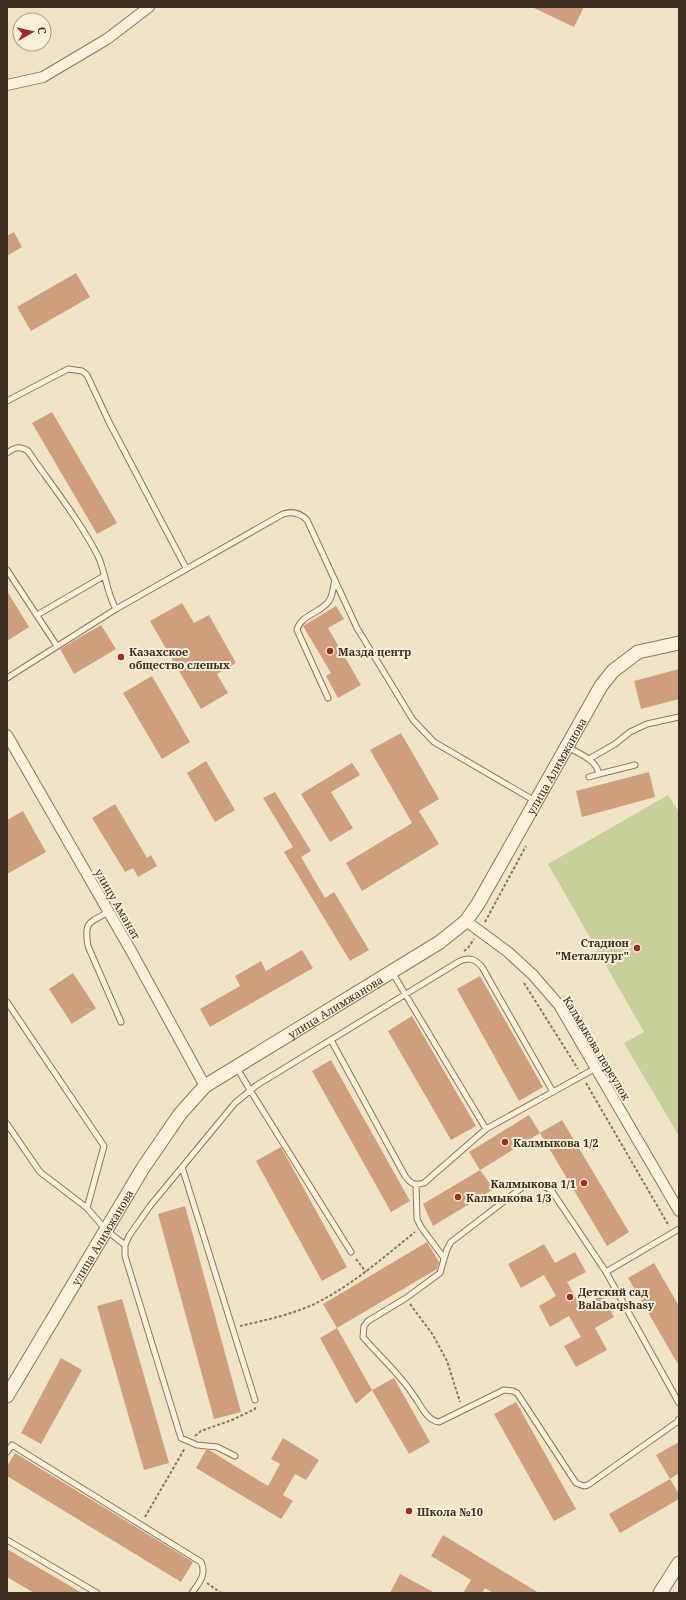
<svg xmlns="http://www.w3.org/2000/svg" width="686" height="1600" font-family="'Noto Serif',serif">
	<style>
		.green { fill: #c9cf9b }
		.building { fill: #cf9f7d }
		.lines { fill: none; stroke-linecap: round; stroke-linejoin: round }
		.service-casing { stroke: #8d765c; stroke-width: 7 }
		.minor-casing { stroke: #8d765c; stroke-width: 12 }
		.tertiary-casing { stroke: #8d765c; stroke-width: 15 }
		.path { stroke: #8d765c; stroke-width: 2; stroke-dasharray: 3 2; stroke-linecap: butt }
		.service { stroke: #faf1dc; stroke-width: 5 }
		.minor { stroke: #faf1dc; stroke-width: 10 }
		.tertiary { stroke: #faf1dc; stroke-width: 13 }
		.poi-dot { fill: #9e2a2b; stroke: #f7eed8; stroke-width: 1.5 }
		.labels { text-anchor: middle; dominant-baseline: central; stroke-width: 4; stroke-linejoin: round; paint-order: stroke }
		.poi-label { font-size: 11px; font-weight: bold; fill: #3d2e20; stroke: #f7eed8; text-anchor: start }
		.street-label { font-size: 11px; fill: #3d2e20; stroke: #f7eed8 }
	</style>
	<rect width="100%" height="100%" fill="#f0e4c8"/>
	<path class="green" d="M668,795L679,812V1136L624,1043L644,1032L548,864Z"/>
	<path class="building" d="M532,7H584L574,27Z
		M14,232L22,247L7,256V236Z
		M76,273L90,297L31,331L17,307Z
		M52,412L117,523L97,534L32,423Z
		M7,591L29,627L7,641Z
		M182,603L194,623L209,615L236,663L217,674L228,693L201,709L150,621Z
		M336,606L344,619L328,628L361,685L338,698L326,676L331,673L303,626Z
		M101,625L116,649L74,674L60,649Z
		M679,669V699L641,709L634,681Z
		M152,676L190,742L162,759L123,693Z
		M401,733L439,799L419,811L439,844L362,891L346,863L412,823L370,750Z
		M206,761L235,810L215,822L187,773Z
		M352,763L360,775L331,792L353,828L330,842L301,794Z
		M649,772L655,797L582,817L576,791Z
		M275,792L311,851L301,857L325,898L334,892L369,950L350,961L284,852L293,847L263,798Z
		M115,804L147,858L151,855L157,866L138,877L133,868L125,872L92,818Z
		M23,811L46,852L7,874V820Z
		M302,950L313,968L210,1027L200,1009L240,986L235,976L261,961L266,971Z
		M73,973L96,1008L72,1024L49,989Z
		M480,976L543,1087L519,1101L457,989Z
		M412,1016L476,1126L451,1140L388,1031Z
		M331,1060L410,1201L391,1212L312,1071Z
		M529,1115L540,1133L480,1170L469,1152Z
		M562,1120L629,1232L607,1246L540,1133Z
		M281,1147L347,1267L322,1281L256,1161Z
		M480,1170L494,1189L433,1226L423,1204Z
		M185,1206L241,1412L214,1419L158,1214Z
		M427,1242L439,1262L437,1269L337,1328L323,1304Z
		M544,1244L555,1263L575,1252L586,1272L567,1282L581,1307L602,1295L614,1317L595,1328L607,1350L576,1367L564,1346L581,1337L569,1316L550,1327L539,1306L556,1296L544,1275L521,1288L508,1264Z
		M654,1263L679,1306V1366L628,1278Z
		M122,1299L169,1463L144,1470L97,1306Z
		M337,1328L372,1390L356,1404L320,1338Z
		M61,1358L82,1370L41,1444L21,1433Z
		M394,1378L430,1442L409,1454L372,1390Z
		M516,1402L576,1509L554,1521L494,1414Z
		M283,1438L319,1460L306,1480L295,1474L283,1495L293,1501L281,1519L196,1468L206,1450H209L268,1486L280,1464L271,1459Z
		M679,1442V1473L670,1479L656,1455Z
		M15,1453L193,1562L181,1582L7,1476V1466Z
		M670,1479L679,1494V1499L620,1533L609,1514Z
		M443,1535L539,1593H493L485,1588L482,1593H463L471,1580L431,1556Z
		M7,1549L82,1593H34L7,1577Z
		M400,1574L435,1593H390Z"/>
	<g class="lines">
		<g class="service-casing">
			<path id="service" d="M7,401L68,369L82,371L87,375L109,422L186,568
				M7,453C14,448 19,445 28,451C51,485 79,519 98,556C106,573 106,592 116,609
				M7,570L57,646
				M37,615L104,576
				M7,678L116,609L283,514C292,511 300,513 307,520L357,628L413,720L434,742L535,801
				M328,698L297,630C300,615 321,613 329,601C333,595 333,587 335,580
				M568,747C579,754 596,759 599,774L589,777
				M589,759L615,744L630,732L647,724L679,717
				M599,774L635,765
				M109,912C88,923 84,922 88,946L121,1022
				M392,972L486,1129
				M7,1002L104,1146L87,1208L106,1230L125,1245
				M331,1040L405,1176C411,1184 415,1186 424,1183L486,1129L596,1068
				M237,1068L250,1090L351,1252
				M7,1124L40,1172L87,1208
				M182,1167L255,1400
				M416,1185L417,1219L421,1227L444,1258
				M679,1229L606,1272L679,1403
				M606,1272L551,1190L543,1186H524L451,1242L447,1249L440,1273L406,1298L368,1321L364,1326L363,1337C380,1357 400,1374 414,1396C421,1405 426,1420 439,1422L504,1390L513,1391L517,1393L576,1483L584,1486L588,1485L677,1422L679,1419
				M7,1452L12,1445L201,1562C207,1574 199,1583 192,1593
				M235,1456L217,1447L197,1445L181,1438L125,1256V1245L129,1236L150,1206L235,1103L257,1085L460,961C470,957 475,959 482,967L553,1092
				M7,1540L97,1593"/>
		</g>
		<g class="minor-casing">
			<path id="minor" d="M7,85L43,77L107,39L149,7
				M7,735L130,949L205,1086
				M466,921L508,952L533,975L559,1005L679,1211"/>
		</g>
		<g class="tertiary-casing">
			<g id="tertiary">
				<path id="s1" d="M7,1396L143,1168L180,1114L205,1086L440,942L466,921L478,904L601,686L613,671L638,652L679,643"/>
				<path d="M660,1593L679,1563"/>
			</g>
		</g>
		<path class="path" d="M485,922L526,846
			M464,951L468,948L474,939
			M524,983L578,1069
			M586,1083L669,1226
			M356,1259L366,1272
			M410,1304L433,1335L447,1361L460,1402
			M240,1326C266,1320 299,1313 322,1300C356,1282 385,1256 415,1232
			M195,1436L201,1431L232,1420L255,1409V1407
			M145,1517L185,1448
			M207,1583L221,1593"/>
		<use href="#service" class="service"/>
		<use href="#minor" class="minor"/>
		<use href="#tertiary" class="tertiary"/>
	</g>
	<g class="poi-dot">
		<circle cx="330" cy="651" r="4"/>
		<circle cx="121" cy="657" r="4"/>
		<circle cx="637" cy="948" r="4"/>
		<circle cx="505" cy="1142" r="4"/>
		<circle cx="584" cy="1183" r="4"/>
		<circle cx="458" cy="1197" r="4"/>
		<circle cx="570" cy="1297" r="4"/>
		<circle cx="409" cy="1511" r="4"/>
	</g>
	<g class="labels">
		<g class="poi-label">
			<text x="129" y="651">Казахское<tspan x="129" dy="13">общество слепых</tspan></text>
			<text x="338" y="651">Мазда центр</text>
			<text x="629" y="942" text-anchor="end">Стадион<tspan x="629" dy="13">"Металлург"</tspan></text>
			<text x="513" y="1142">Калмыкова 1/2</text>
			<text x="576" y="1183" text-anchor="end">Калмыкова 1/1</text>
			<text x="466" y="1197">Калмыкова 1/3</text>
			<text x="578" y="1291">Детский сад<tspan x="578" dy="13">Balabaqshasy</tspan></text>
			<text x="417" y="1511">Школа №10</text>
		</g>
		<g class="street-label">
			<text stroke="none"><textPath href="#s1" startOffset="857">улица Алимжанова</textPath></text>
			<text transform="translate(118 904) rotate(60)">улицу Аманат</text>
			<text stroke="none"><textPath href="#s1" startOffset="521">улица Алимжанова</textPath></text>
			<text transform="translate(597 1048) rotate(59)">Калмыкова переулок</text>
			<text stroke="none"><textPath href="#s1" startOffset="185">улица Алимжанова</textPath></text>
		</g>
	</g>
	<rect width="686" height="1600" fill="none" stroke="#3d2e20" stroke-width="16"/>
	<g transform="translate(32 32) rotate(82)"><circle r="19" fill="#f7eed8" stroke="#ada18e"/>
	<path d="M0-3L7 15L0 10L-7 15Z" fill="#9e2a2b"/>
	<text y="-6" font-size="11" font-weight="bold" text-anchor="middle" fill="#3d2e20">С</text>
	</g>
</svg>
